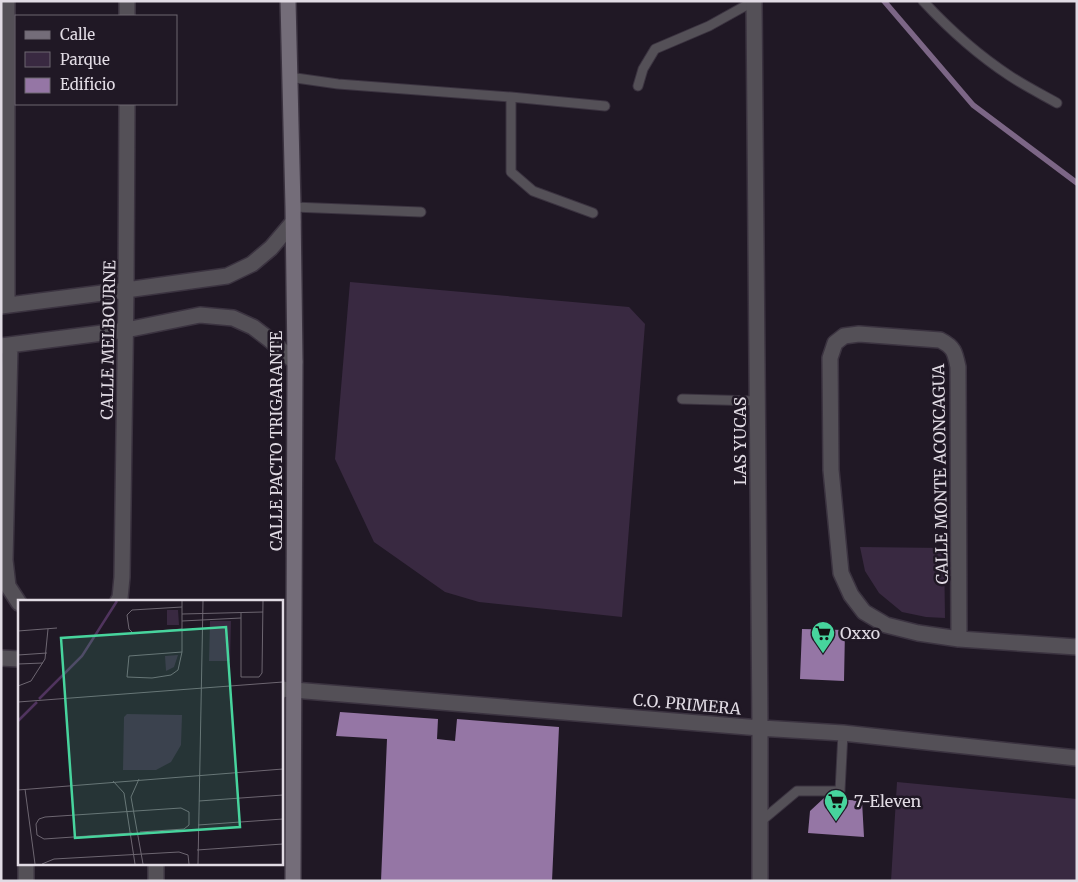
<svg xmlns="http://www.w3.org/2000/svg" width="1078" height="882" font-family="Merriweather,serif">
	<style>
		.green { fill: #392941 }
		.lines { fill: none; stroke-linecap: round; stroke-linejoin: round }
		.stream { stroke: #7c6686; stroke-width: 5.5 }
		.building { fill: #9576a5 }
		.lane-casing { stroke: #3b3340; stroke-width: 11 }
		.street-casing { stroke: #3b3340; stroke-width: 18 }
		.secondary-casing { stroke: #3b3340; stroke-width: 18 }
		.lane { stroke: #545057; stroke-width: 9 }
		.street { stroke: #545057; stroke-width: 15 }
		.secondary { stroke: #746d79; stroke-width: 15 }
		.labels { text-anchor: middle; dominant-baseline: central; stroke-width: 5; stroke-linejoin: round; paint-order: stroke }
		.street-label { font-size: 16px; fill: #e1dbe4; stroke: #201825 }
		.poi-label { font-size: 16px; fill: #e1dbe4; stroke: #201825; text-anchor: start }
		.inset-river { fill: none; stroke: #50345e; stroke-width: 2.5 }
		.inset-road { fill: none; stroke: #6d6671; stroke-width: 1 }
		.view { fill: #47d49d; fill-opacity: 0.15; stroke: #47d49d; stroke-width: 2.5 }
		.inset-edge { fill: none; stroke: #e1dbe4; stroke-width: 2.5 }
	</style>
	<rect width="100%" height="100%" fill="#201825"/>
	<path class="green" d="M350,282L629,307L645,324L622,617L479,602L445,592L374,542L335,459Z
		M860,547L944,548L945,618L926,617L902,612L879,593L865,571Z
		M897,782L1077,799V881H891Z"/>
	<g class="lines">
		<path class="stream" d="M884,1L973,105L1077,183"/>
	</g>
	<path class="building" d="M802,629L845,630L844,681L800,679Z
		M340,712L438,719L437,739L455,741L457,719L559,727L552,881H381L387,739L336,736Z
		M824,798L862,801L864,837L808,833L810,811Z"/>
	<g class="lines">
		<g class="lane-casing">
			<path id="lane" d="M923,1C949,29 978,55 1010,76C1025,86 1041,94 1057,103
				M289,77L338,84L511,97L605,106
				M638,86L643,69L655,49L709,26L754,1
				M511,97V172L533,191L593,213
				M293,207L421,212
				M682,399L757,401
				M760,822L797,791H840L843,733"/>
		</g>
		<g class="street-casing">
			<path id="street" d="M7,1V305
				M754,1L760,728V881
				M127,16V1
				M1,306L126,290L227,276L252,264L271,248L293,222
				M1,346L126,330L200,315L233,318L253,327L270,340L295,362
				M10,346L5,560L8,586L19,603
				M118,601L120,598L122,577L126,290L127,104
				M959,639L958,367C955,352 954,347 940,340L859,334L844,336L835,343L830,358L831,470L841,573L851,595L864,612L886,625L918,633L959,639L1077,647
				M1,658L19,659
				M281,689L760,728L843,733L1077,758
				M26,881V863
				M156,881V863"/>
		</g>
		<g class="secondary-casing">
			<path id="secondary" d="M288,1L293,207L295,362L293,881"/>
		</g>
		<use href="#lane" class="lane"/>
		<use href="#street" class="street"/>
		<use href="#secondary" class="secondary"/>
	</g>
	<defs>
		<g id="supermarket-pin" transform="scale(1.25)"><path d="M0 17L-7.5 6A9.5 9.5 0 1 1 7.5 6Z" fill="#47d49d" stroke="#201825"/><path d="M-6-5.5h2.5l.6 2H6L4.5 2H-2.5L-4.4-4H-6ZM-1.5 3.2a1.3 1.3 0 1 0 .1 0ZM3 3.2a1.3 1.3 0 1 0 .1 0Z" fill="#111"/></g>
	</defs>
	<g fill-rule="evenodd">
		<use href="#supermarket-pin" x="823" y="633"/>
		<use href="#supermarket-pin" x="836" y="801"/>
	</g>
	<g class="labels">
		<g class="street-label">
			<text transform="translate(108 340) rotate(-89)">CALLE MELBOURNE</text>
			<text transform="translate(276 441) rotate(-90)">CALLE PACTO TRIGARANTE</text>
			<text transform="translate(740 441) rotate(-90)">LAS YUCAS</text>
			<text transform="translate(940 474) rotate(-91)">CALLE MONTE ACONCAGUA</text>
			<text transform="translate(687 704) rotate(5)">C.O. PRIMERA</text>
		</g>
		<g class="poi-label">
			<text x="840" y="633">Oxxo</text>
			<text x="854" y="801">7-Eleven</text>
		</g>
	</g>
	<g transform="translate(18 600)">
		<rect width="265" height="265" fill="#201825"/>
		<path d="M149,10H160L161,25H149ZM192,21H213L212,61H191ZM160,55L156,67L148,71L147,56ZM109,114L164,115L163,145L153,162L138,170H105L106,117Z" fill="#392941"/>
		<path class="inset-river" d="M21,99L64,56L99,1M0,121L19,102"/>
		<path class="inset-road" d="M164,7L114,10L109,15L111,29L115,33L164,29M223,13V77H241L244,73L245,1M164,14L245,12M164,21L223,18M0,31L39,28M164,52L111,56L109,77L134,78L153,75L160,70L164,52V1M0,55L29,53M0,64L25,63M0,86L13,81L27,59L30,29M0,102L265,82M121,179L113,197L125,264M95,181L106,193L117,264M7,189L17,264M0,190L265,169M181,201L265,195M180,225L265,219M114,233L26,239L19,235L18,224L21,219L27,217L163,208L171,212V225L166,229L122,232M179,250L265,244M24,264L36,259L161,252L170,255L171,264M180,264L185,1"/>
		<path class="view" d="M208,27L222,227L57,238L43,38Z"/>
		<rect width="265" height="265" class="inset-edge"/>
	</g>
	<rect width="1078" height="882" fill="none" stroke="#e1dbe4" stroke-width="5"/>
	<rect x="15" y="15" width="162" height="90" fill="#201825" stroke="#6d6671"/>
	<rect x="25" y="31" width="25" height="8" fill="#746d79" stroke="#6d6671"/>
	<text x="60" y="40" font-size="15" fill="#e1dbe4">Calle</text>
	<rect x="25" y="52" width="25" height="15" fill="#392941" stroke="#6d6671"/>
	<text x="60" y="65" font-size="15" fill="#e1dbe4">Parque</text>
	<rect x="25" y="78" width="25" height="15" fill="#9576a5" stroke="#6d6671"/>
	<text x="60" y="90" font-size="15" fill="#e1dbe4">Edificio</text>
</svg>
